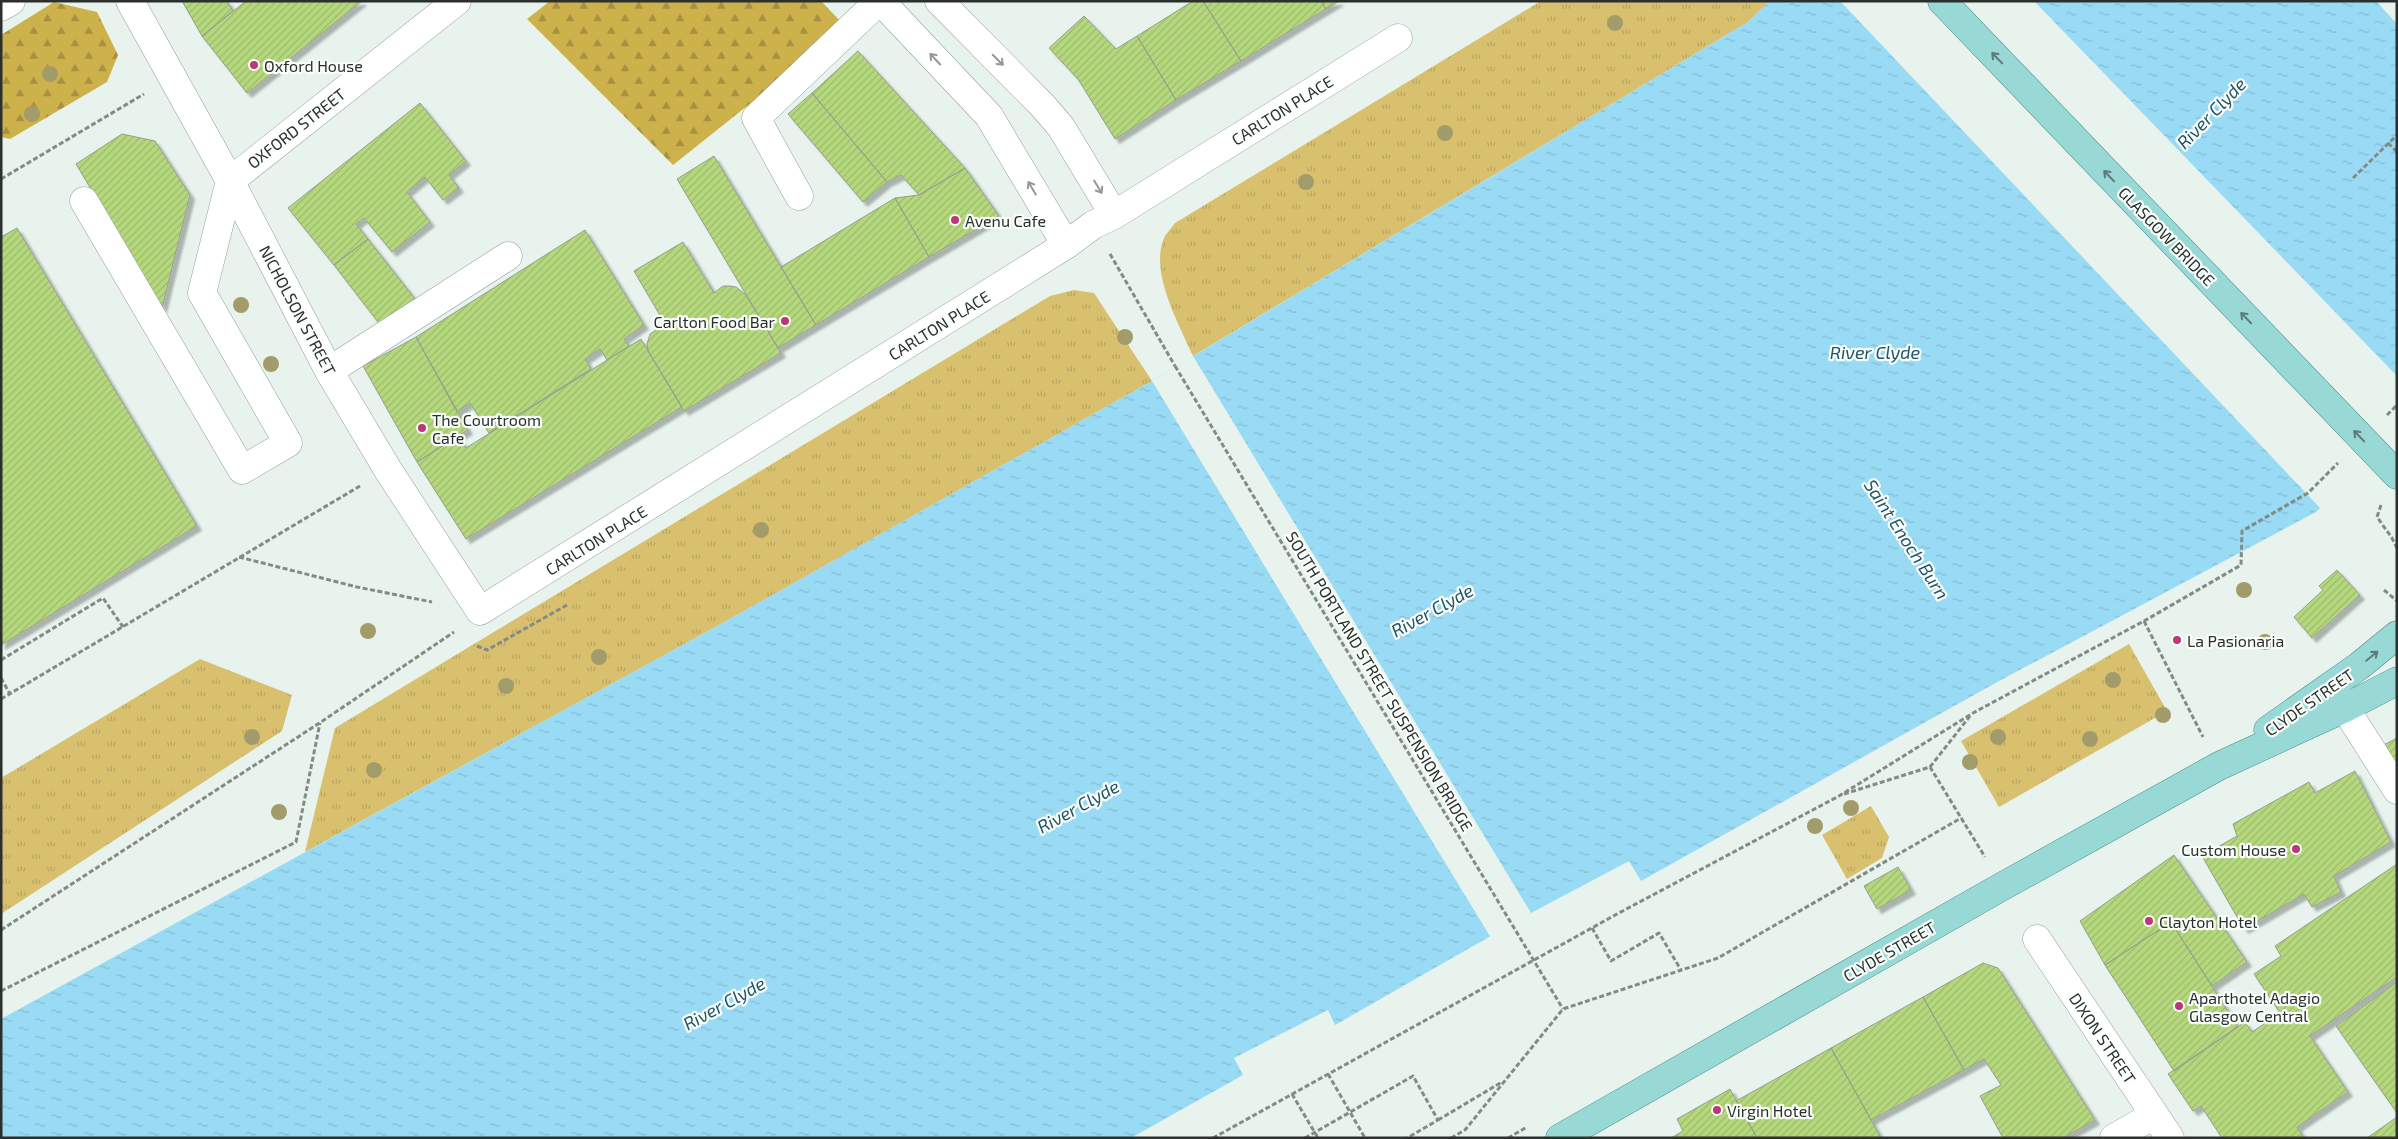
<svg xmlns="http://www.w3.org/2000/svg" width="2398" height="1139" font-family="'Exo 2',sans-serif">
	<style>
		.grass { fill: url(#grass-tufts) }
		.forest { fill: url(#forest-firs) }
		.water { fill: url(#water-ripples) }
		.pier { fill: #e7f3ec }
		.building { fill: url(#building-hatch); stroke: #979c91; filter: url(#shadow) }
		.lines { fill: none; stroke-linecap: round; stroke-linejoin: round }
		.minor-casing { stroke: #949f99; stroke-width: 29 }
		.major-casing { stroke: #468c88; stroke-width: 29 }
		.path { stroke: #838b86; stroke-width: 3; stroke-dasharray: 5 2.5; stroke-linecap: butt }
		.minor { stroke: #fff; stroke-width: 28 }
		.major { stroke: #98d8d5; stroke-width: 28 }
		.path-bridge { stroke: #838b86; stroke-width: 3; stroke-dasharray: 5 2.5; stroke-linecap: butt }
		.tree { fill: #a19c6a }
		.oneway { stroke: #5c7b79 }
		.oneway2 { stroke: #959796 }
		.poi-dot { fill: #bd3677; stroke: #fafefb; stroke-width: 2 }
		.labels { text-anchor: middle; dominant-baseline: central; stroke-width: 4.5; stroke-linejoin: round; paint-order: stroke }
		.poi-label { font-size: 16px; fill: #2b2f2d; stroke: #fafefb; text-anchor: start }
		.street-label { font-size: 16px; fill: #2b2f2d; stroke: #fafefb }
		.water-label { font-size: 18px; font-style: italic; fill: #205466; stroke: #fafefb }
	</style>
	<defs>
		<pattern id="grass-tufts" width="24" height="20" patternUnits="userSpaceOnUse" patternTransform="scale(1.25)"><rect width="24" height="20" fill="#d8c06e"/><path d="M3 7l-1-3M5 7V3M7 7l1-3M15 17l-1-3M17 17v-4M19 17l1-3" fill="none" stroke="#baa560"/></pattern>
		<pattern id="forest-firs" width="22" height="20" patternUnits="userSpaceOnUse" patternTransform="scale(1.25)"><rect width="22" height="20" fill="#cdb14b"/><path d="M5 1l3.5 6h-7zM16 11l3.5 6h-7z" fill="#a7903f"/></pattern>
		<pattern id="water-ripples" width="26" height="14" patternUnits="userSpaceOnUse" patternTransform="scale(1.25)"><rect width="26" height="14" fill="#99daf4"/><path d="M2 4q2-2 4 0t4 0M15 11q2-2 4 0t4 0" fill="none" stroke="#84bbd2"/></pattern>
		<pattern id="building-hatch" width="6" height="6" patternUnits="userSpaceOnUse" patternTransform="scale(1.25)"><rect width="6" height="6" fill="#b5d87d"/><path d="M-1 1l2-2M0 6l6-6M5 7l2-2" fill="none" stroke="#9cba6c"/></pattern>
		<filter id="shadow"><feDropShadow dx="4.5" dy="4.5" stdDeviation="1" flood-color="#0004"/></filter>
	</defs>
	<rect width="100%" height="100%" fill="#e7f3ec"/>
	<path class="grass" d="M1541,1H1770L1748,22L1193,356C1179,324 1148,270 1165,236C1168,232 1172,227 1175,223Z
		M1074,290L1094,293L1152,381L721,624L305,852L335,728L1050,296Z
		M2129,644L2167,711L1999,807L1961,741Z
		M200,659L292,695L282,731L1,914V778Z
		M1871,806L1889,837L1882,858L1847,879L1822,835Z"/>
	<path class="forest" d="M550,1H821L846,27L673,165L527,19Z
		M54,2L97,12L118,55L107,82L10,139L1,137V35Z"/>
	<path class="water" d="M1770,1H2397V435L2316,512L1999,681L1641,881L1629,861L1531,913L1335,1025L1328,1010L1234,1058L1243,1075L1131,1138H1V1019L721,624L1152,381L1748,22Z"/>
	<path class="pier" d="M1840,1H2034L2397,376V438L2322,510Z
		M2376,1H2397V24Z
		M1193,356L1531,913L1491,938L1152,381Z"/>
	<path class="building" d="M182,1H227L233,11L202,36Z
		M246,1H362L247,93L202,36Z
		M1193,1H1203L1241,61L1176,100L1137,36Z
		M1203,1H1321L1326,9L1241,61Z
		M1321,1H1339L1326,9Z
		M1084,16L1116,49L1137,36L1176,100L1115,139L1078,79L1049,48Z
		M858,51L965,168L919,195L901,175L887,182L812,93Z
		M812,93L887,182L863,202L788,114Z
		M420,103L466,161L449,175L459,188L443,200L425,177L407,192L430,222L392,252L364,218L356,224L368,239L334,265L288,208Z
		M122,134L155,141L190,195L162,308L76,164Z
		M714,156L816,325L778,348L677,179Z
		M965,168L999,216L929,257L895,198L919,195Z
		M895,198L929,257L816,325L781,267Z
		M17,228L197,526L1,645V237Z
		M585,230L644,325L624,339L629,346L607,360L600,349L585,359L591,369L489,433L470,403L457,412L416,337Z
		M368,239L415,299L381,326L334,265Z
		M683,242L714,293L723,286H730L736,287L746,295L781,353L684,411L648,351L647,344L650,334L665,324L634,271Z
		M416,337L468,430L417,462L363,366Z
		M641,339L682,407L466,539L417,462L458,436L466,448Z
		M2337,570L2360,595L2312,638L2294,617L2323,590L2319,586Z
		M2397,738V774L2380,747Z
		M2355,771L2391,842L2334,876L2341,892L2312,907L2304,894L2244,929L2202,856L2237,836L2233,824L2309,782L2315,793Z
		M2174,855L2247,962L2212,986L2171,922L2105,965L2080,921Z
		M2397,864V977L2310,1036L2348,1092L2297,1127L2304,1138H2222L2201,1106L2193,1111L2168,1074L2245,1022L2252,1032L2280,1013L2254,974L2281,956L2275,946Z
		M1898,867L1911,890L1877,909L1864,886Z
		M2171,922L2238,1027L2174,1071L2105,965Z
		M1983,963L1998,968L2095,1120L2063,1138H2003L1980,1096L2001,1085L1984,1059L1964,1070L1923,997Z
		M2397,982V1113L2336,1026Z
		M1923,997L1964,1070L1871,1120L1831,1048Z
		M1831,1048L1881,1138H1757L1736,1101Z
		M1730,1089L1757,1138H1671L1683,1131L1677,1119Z
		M2397,1117V1138H2367Z"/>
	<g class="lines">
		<g class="minor-casing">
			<path id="minor" d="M130,1L230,181L329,371L388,470L480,611L1066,245L1093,225L1114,215L1398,38
				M883,1L889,10L989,116L1066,245
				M939,1L1043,106L1061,127L1114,215
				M1,7L11,1
				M799,196L756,118L879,1
				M84,201L242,470L288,443L202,293L230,181L457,1
				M329,371L508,256
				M2345,708L2397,790
				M2037,939L2170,1138
				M2114,1138L2154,1115"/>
		</g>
		<g class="major-casing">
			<path id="major" d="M1942,1L2397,475
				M2268,730L2359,666L2397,635
				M1560,1138L2003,886L2219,766L2345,708L2397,681"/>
		</g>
		<path class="path" d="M2388,143L2397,152
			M2353,178L2397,135
			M1,179L144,94
			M1110,254L1175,366
			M2387,415L2397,405
			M2381,505L2377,517L2392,538L2397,548
			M239,557L357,587L432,602
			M2384,590L2397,601
			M2144,621L2203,737
			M477,646L487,650L567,605
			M1,660L103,598L123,627
			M1,678L10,694
			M1,699L360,486
			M1930,767L1970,716
			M1844,794L1930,767L1985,857
			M1592,928L1611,961L1659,933L1681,970
			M1,930L321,722L454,632
			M1,991L296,842L320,723
			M1328,1074L1365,1138
			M1292,1094L1318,1138
			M1438,1120L1502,1082
			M1213,1138L1617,914L1839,796L1973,713L2144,621L2241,565L2242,531L2308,493L2338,463
			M1305,1138L1413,1076L1438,1120L1407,1138
			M1451,1138L1465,1130L1563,1009L1718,958L1961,818
			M1508,1138L1527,1127"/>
		<use href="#minor" class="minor"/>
		<use href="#major" class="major"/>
		<path class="path-bridge" d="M1175,366L1563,1009"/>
	</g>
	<g class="tree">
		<circle cx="1615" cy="23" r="8"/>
		<circle cx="50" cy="74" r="8"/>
		<circle cx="32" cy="114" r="8"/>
		<circle cx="1445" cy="133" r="8"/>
		<circle cx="1306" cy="182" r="8"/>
		<circle cx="241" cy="305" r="8"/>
		<circle cx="1125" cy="337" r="8"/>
		<circle cx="271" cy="364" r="8"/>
		<circle cx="761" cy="530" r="8"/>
		<circle cx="2244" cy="590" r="8"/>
		<circle cx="368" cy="631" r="8"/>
		<circle cx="2265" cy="642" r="8"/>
		<circle cx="599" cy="657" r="8"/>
		<circle cx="2113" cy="680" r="8"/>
		<circle cx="506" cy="686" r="8"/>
		<circle cx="2163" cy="715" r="8"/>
		<circle cx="252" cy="737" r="8"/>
		<circle cx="1998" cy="737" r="8"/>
		<circle cx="2090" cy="739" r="8"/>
		<circle cx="1970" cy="762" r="8"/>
		<circle cx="374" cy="770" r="8"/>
		<circle cx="1851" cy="808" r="8"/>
		<circle cx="279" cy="812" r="8"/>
		<circle cx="1815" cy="826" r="8"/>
	</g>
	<defs><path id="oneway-shaft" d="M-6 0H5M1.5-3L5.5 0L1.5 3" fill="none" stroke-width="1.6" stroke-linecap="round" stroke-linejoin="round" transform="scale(1.25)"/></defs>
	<g class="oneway">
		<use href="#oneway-shaft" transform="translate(1997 58) rotate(-134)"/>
		<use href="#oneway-shaft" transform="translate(2109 176) rotate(-134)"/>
		<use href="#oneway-shaft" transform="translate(2246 318) rotate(-134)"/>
		<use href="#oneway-shaft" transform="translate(2359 436) rotate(-134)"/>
		<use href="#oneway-shaft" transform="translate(2372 656) rotate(-39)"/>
	</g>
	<g class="oneway2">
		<use href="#oneway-shaft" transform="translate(935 59) rotate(-133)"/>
		<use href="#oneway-shaft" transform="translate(998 60) rotate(45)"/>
		<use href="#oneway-shaft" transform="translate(1098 187) rotate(59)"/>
		<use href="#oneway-shaft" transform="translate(1032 188) rotate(-121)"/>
	</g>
	<g class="poi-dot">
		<circle cx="254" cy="65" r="5"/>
		<circle cx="955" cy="220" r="5"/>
		<circle cx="785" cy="321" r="5"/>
		<circle cx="422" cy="428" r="5"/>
		<circle cx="2177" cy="640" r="5"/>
		<circle cx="2296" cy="849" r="5"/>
		<circle cx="2149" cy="921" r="5"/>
		<circle cx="2179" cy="1006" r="5"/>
		<circle cx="1717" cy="1110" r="5"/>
	</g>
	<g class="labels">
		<g class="poi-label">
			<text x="264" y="65">Oxford House</text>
			<text x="965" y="220">Avenu Cafe</text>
			<text x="775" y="321" text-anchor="end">Carlton Food Bar</text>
			<text x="432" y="419">The Courtroom<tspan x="432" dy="18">Cafe</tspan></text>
			<text x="2187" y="640">La Pasionaria</text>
			<text x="2286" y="849" text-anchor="end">Custom House</text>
			<text x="2159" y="921">Clayton Hotel</text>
			<text x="2189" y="997">Aparthotel Adagio<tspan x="2189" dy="18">Glasgow Central</tspan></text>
			<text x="1727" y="1110">Virgin Hotel</text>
		</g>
		<g class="street-label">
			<text transform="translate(1282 110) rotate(-32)">CARLTON PLACE</text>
			<text transform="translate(296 128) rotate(-38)">OXFORD STREET</text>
			<text transform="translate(2167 236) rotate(46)">GLASGOW BRIDGE</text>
			<text transform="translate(298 310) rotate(62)">NICHOLSON STREET</text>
			<text transform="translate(939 325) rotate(-32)">CARLTON PLACE</text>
			<text transform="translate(596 540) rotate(-32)">CARLTON PLACE</text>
			<text transform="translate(1380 681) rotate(59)">SOUTH PORTLAND STREET SUSPENSION BRIDGE</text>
			<text transform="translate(2309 702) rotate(-35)">CLYDE STREET</text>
			<text transform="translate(1889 951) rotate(-30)">CLYDE STREET</text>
			<text transform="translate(2103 1038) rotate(56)">DIXON STREET</text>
		</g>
		<g class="water-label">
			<text transform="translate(2211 113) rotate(-46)">River Clyde</text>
			<text x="1875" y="352">River Clyde</text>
			<text transform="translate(1907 539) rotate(57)">Saint Enoch Burn</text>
			<text transform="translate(1432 610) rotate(-29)">River Clyde</text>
			<text transform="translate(1078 806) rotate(-29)">River Clyde</text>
			<text transform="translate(724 1003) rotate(-29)">River Clyde</text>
		</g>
	</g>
	<rect width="2398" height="1139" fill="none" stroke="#2b2f2d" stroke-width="5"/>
</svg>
